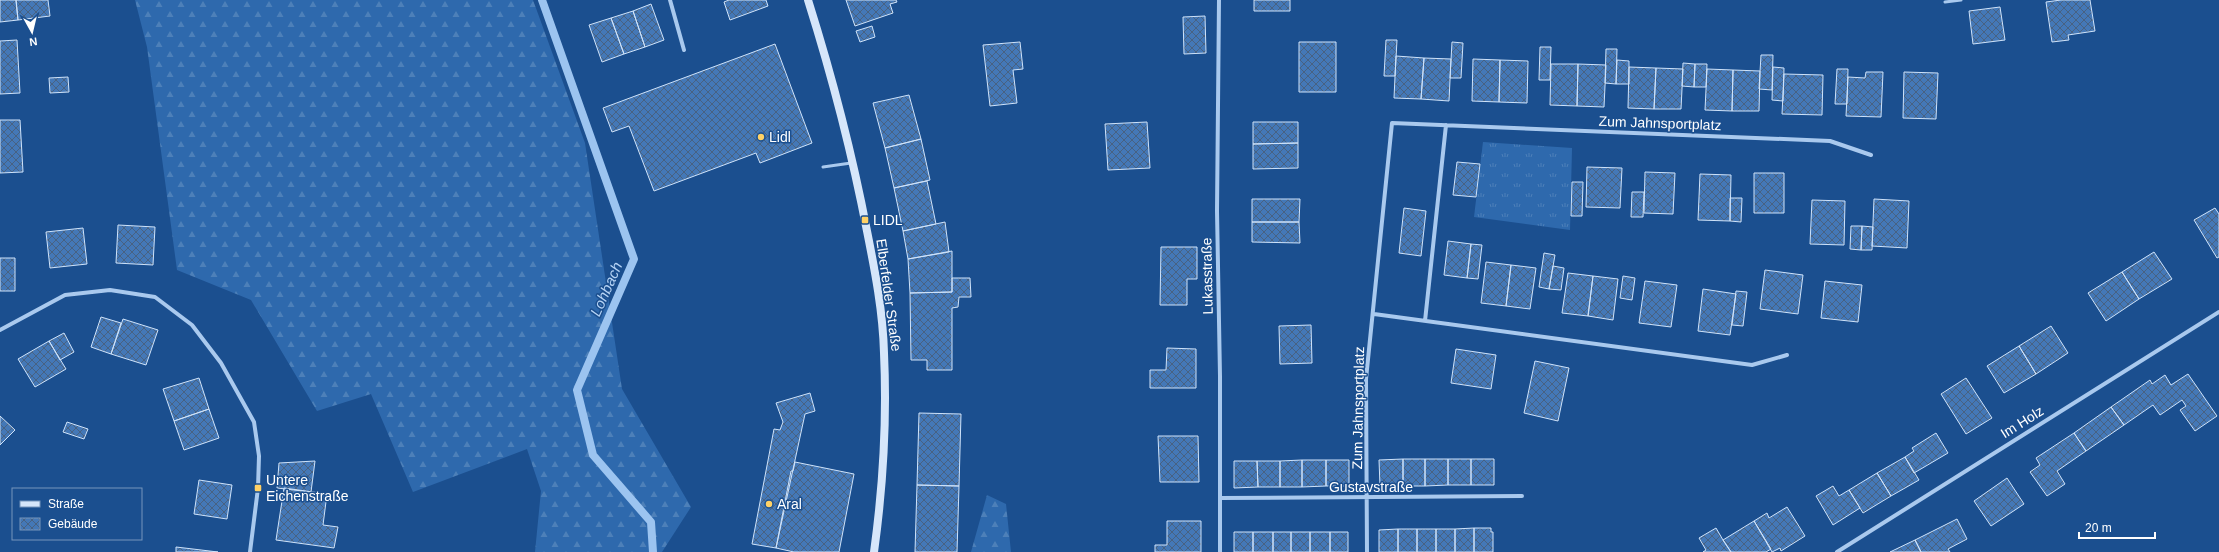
<svg xmlns="http://www.w3.org/2000/svg" width="2219" height="552" font-family="Arial,sans-serif">
	<style>
		.grass { fill: url(#grass-tufts) }
		.forest { fill: url(#forest-firs) }
		.lines { fill: none; stroke-linecap: round; stroke-linejoin: round }
		.stream { stroke: #9cc4f0; stroke-width: 8 }
		.building { fill: url(#building-cross-hatch); stroke: #cfe3fa }
		.service { stroke: #a9c9ee; stroke-width: 3 }
		.minor { stroke: #a9c9ee; stroke-width: 4 }
		.secondary { stroke: #d6e6fa; stroke-width: 8 }
		.poi-dot { fill: #ffd166; stroke: #1b4f8f; stroke-width: 1.5 }
		.labels { text-anchor: middle; dominant-baseline: central; stroke-width: 3; stroke-linejoin: round; paint-order: stroke }
		.street-label { font-size: 14px; fill: #fff; stroke: #1b4f8f }
		.poi-label { font-size: 14px; fill: #fff; stroke: #1b4f8f; text-anchor: start }
		.water-label { font-size: 15px; font-style: italic; fill: #b5d3f5; stroke: #1b4f8f }
	</style>
	<defs>
		<pattern id="grass-tufts" width="24" height="20" patternUnits="userSpaceOnUse"><rect width="24" height="20" fill="#2e69ad"/><path d="M3 7l-1-3M5 7V3M7 7l1-3M15 17l-1-3M17 17v-4M19 17l1-3" fill="none" stroke="#4d80b9"/></pattern>
		<pattern id="forest-firs" width="22" height="20" patternUnits="userSpaceOnUse"><rect width="22" height="20" fill="#2e69ad"/><path d="M5 1l3.5 6h-7zM16 11l3.5 6h-7z" fill="#4d80b9"/></pattern>
		<pattern id="building-cross-hatch" width="8" height="8" patternUnits="userSpaceOnUse"><rect width="8" height="8" fill="#4478b7"/><path d="M0 0l8 8M0 8l8-8" fill="none" stroke="#486282"/></pattern>
	</defs>
	<rect width="100%" height="100%" fill="#1b4f8f"/>
	<path class="grass" d="M1483,142L1572,148L1570,230L1474,217Z"/>
	<path class="forest" d="M135,0H533L585,143L622,389L691,507L662,552H535L541,491L527,449L413,492L371,394L317,411L251,300L177,270L147,47Z
		M987,495L1006,504L1011,552H971Z"/>
	<g class="lines">
		<path class="stream" d="M542,0L634,259L577,390L593,455L651,522L653,552"/>
	</g>
	<path class="building" d="M0,0H16L18,20L0,22Z
		M16,0H48L50,16L18,20Z
		M729,0H766L768,6L730,20L724,2Z
		M846,0H896L897,2L890,4L893,13L855,26Z
		M1254,0H1290V11H1254Z
		M2061,0H2090L2095,31L2068,35L2069,40L2052,42L2046,2Z
		M651,4L664,40L645,47L633,11Z
		M2000,7L2005,40L1973,44L1969,11Z
		M633,11L645,47L624,54L611,18Z
		M1205,16L1206,53L1184,54L1183,17Z
		M611,18L624,54L602,62L589,25Z
		M872,26L875,37L860,42L856,31Z
		M17,40L20,93L0,94V41Z
		M1386,40H1397L1395,76H1384Z
		M1020,42L1023,69L1013,70L1017,103L990,106L983,45Z
		M1299,42H1336V92H1299Z
		M1452,42L1463,43L1461,78H1450Z
		M775,44L812,143L760,163L756,153L654,191L629,126L612,132L603,108Z
		M1540,47H1551L1550,80H1539Z
		M1606,49H1617L1616,84L1605,83Z
		M1761,55H1773L1772,90L1759,89Z
		M1396,56L1424,58L1421,99L1394,98Z
		M1424,58L1451,59L1449,101L1421,99Z
		M1473,59L1500,60L1499,102L1472,101Z
		M1500,60L1528,61L1527,103L1499,102Z
		M1617,60L1629,61V84H1616Z
		M1683,63L1695,64L1694,87L1682,86Z
		M1551,64H1578L1577,106L1550,105Z
		M1578,64L1606,65L1604,107L1577,106Z
		M1695,64H1707L1706,87H1694Z
		M1629,67L1656,68L1654,109L1628,108Z
		M1773,67L1784,68L1783,101L1772,100Z
		M1656,68L1683,69L1681,109H1654Z
		M1707,69L1733,70L1732,111L1705,110Z
		M1837,69H1848L1847,104H1835Z
		M1733,70L1760,71L1759,111H1732Z
		M1866,72H1883L1881,117L1846,116L1848,77L1865,78Z
		M1904,72L1938,73L1936,119L1903,118Z
		M1784,74L1823,75L1822,115L1782,114Z
		M68,77L69,92L50,93L49,78Z
		M909,95L921,139L885,148L873,103Z
		M0,120H20L23,172L0,173Z
		M1147,122L1150,168L1108,170L1105,124Z
		M1253,122H1298V143L1253,144Z
		M921,139L930,180L894,188L885,148Z
		M1298,143V168L1253,169V144Z
		M1457,162L1480,164L1476,197L1453,195Z
		M1587,167L1622,168L1620,208L1586,207Z
		M1645,172L1675,173L1673,214L1644,213Z
		M1754,173H1784V213H1754Z
		M1700,174L1731,175L1730,221L1698,220Z
		M927,181L936,224L903,231L894,188Z
		M1572,182H1583L1582,216H1571Z
		M1632,192H1644L1643,217H1631Z
		M1730,198H1742L1741,222L1730,221Z
		M1252,199H1300L1299,222H1252Z
		M1874,199L1909,201L1907,248L1872,246Z
		M1812,200L1845,201L1844,245L1810,244Z
		M1404,208L1426,211L1421,256L1399,253Z
		M2215,208L2219,214V257L2217,258L2194,220Z
		M945,222L949,252L908,259L903,231Z
		M1252,222H1299L1300,243L1252,242Z
		M118,225L155,227L153,265L116,263Z
		M1851,226H1862L1861,250L1850,249Z
		M1862,226L1873,227L1872,250H1861Z
		M83,228L87,264L50,268L46,232Z
		M1448,241L1471,244L1467,278L1444,275Z
		M1471,244L1482,245L1478,279L1467,278Z
		M1161,247H1197V279H1187V305H1160Z
		M952,251V292L910,293L908,259Z
		M2154,252L2172,279L2139,299L2122,272Z
		M1544,253L1555,255L1549,289L1539,287Z
		M0,258H15V291H0Z
		M1486,262L1511,265L1506,306L1481,303Z
		M1511,265L1536,268L1530,309L1506,306Z
		M1553,266L1564,268L1561,290L1549,289Z
		M1765,270L1803,275L1798,314L1760,309Z
		M2122,272L2139,299L2106,321L2088,293Z
		M1568,273L1593,276L1588,316L1562,313Z
		M1593,276L1618,279L1613,320L1588,316Z
		M1623,276L1635,278L1632,300L1620,298Z
		M952,278H970L971,297H959L958,307L952,308V370H927V360H911L910,293L952,292Z
		M1645,281L1677,285L1671,327L1639,323Z
		M1825,281L1862,285L1858,322L1821,318Z
		M1703,289L1736,294L1730,335L1698,331Z
		M1736,291L1747,292L1743,326L1732,325Z
		M101,317L121,323L111,354L91,347Z
		M123,319L158,330L146,365L111,354Z
		M1311,325L1312,363L1280,364L1279,326Z
		M2051,326L2068,353L2036,374L2019,346Z
		M64,333L74,352L60,360L49,341Z
		M49,341L66,369L35,387L18,359Z
		M2019,346L2036,374L2004,393L1987,366Z
		M1167,348L1196,349V388H1150V370H1166Z
		M1456,349L1496,355L1491,389L1451,383Z
		M1535,361L1569,368L1558,421L1524,413Z
		M2188,374L2217,416L2195,431L2180,410L2186,406L2182,400L2160,415L2153,405L2124,425L2111,407L2150,380L2152,384L2165,375L2171,385Z
		M199,378L209,409L174,421L163,389Z
		M1966,378L1992,418L1966,434L1941,394Z
		M810,393L815,411L805,414L776,548L752,544L774,429L780,430L783,422L776,403Z
		M2111,407L2124,425L2086,451L2074,433Z
		M209,409L219,438L184,450L174,421Z
		M919,413L961,414L959,486L917,485Z
		M0,416L15,430L0,445Z
		M67,422L88,429L84,439L63,432Z
		M1936,433L1948,453L1914,473L1905,457L1914,451L1912,448Z
		M2074,433L2086,451L2057,471L2065,484L2047,496L2030,472L2040,465L2036,458Z
		M1158,436H1198L1199,482H1160Z
		M1905,457L1919,480L1891,496L1877,473Z
		M1403,459V486H1380L1379,460Z
		M1403,459H1425V486H1403Z
		M1425,459H1448V485L1425,486Z
		M1448,459H1471V485H1448Z
		M1471,459H1494V485H1471Z
		M1302,460V487H1280V461Z
		M1302,460H1326V486L1302,487Z
		M1326,460H1349V486H1326Z
		M315,461L311,492L277,488L279,463Z
		M1234,461H1257L1258,487L1234,488Z
		M1257,461H1280V487H1258Z
		M795,462L854,474L839,552H794L776,548L791,471H793Z
		M1877,473L1891,496L1863,513L1849,490Z
		M2007,478L2024,504L1991,526L1974,501Z
		M199,480L232,485L227,519L194,514Z
		M917,485L959,486L957,552H915Z
		M1833,486L1839,496L1849,490L1860,508L1833,525L1816,496Z
		M284,488L327,494L323,525L338,527L334,548L276,540Z
		M1787,507L1805,536L1781,551L1780,548L1772,552L1754,521L1767,513L1769,518Z
		M1957,519L1967,539L1948,549L1950,552H1921L1915,540Z
		M1167,521H1201V552H1155V545H1167Z
		M1754,521L1771,549L1766,552H1731L1723,540Z
		M1474,528V552H1455V529Z
		M1474,528H1491V532H1493V552H1474Z
		M1716,528L1723,540L1731,552H1703L1706,550L1699,538Z
		M1398,529H1417V552H1398Z
		M1398,529V552H1379V530Z
		M1417,529H1436V552H1417Z
		M1436,529H1455V552H1436Z
		M1234,532H1253V552H1234Z
		M1253,532H1273V552H1253Z
		M1273,532H1291V552H1273Z
		M1291,532H1310V552H1291Z
		M1310,532H1330V552H1310Z
		M1330,532H1348V552H1330Z
		M1915,540L1921,552H1890Z
		M176,547L218,552H176Z"/>
	<g class="lines">
		<path class="service" d="M1945,2L1961,0
			M823,167L851,163"/>
		<path class="minor" d="M670,0L684,50
			M1219,0L1217,211L1220,376V552
			M1374,314L1752,365L1787,355
			M1425,321L1446,125
			M0,330L65,295L110,290L155,297L192,325L221,363L254,422L259,456L258,488L250,552
			M1220,498L1522,496
			M1367,552L1366,379L1392,123L1830,141L1871,155
			M1837,552L2219,312"/>
		<path class="secondary" d="M808,0C832,76 852,153 867,231C875,271 883,312 884,353C887,419 883,487 874,552"/>
	</g>
	<g class="poi-dot">
		<circle cx="761" cy="137" r="4"/>
		<rect x="861" y="216" width="8" height="8" rx="2"/>
		<rect x="254" y="484" width="8" height="8" rx="2"/>
		<circle cx="769" cy="504" r="4"/>
	</g>
	<g class="labels">
		<g class="street-label">
			<text transform="translate(1660 123) rotate(2)">Zum Jahnsportplatz</text>
			<text transform="translate(1207 276) rotate(-91)">Lukasstraße</text>
			<text transform="translate(889 295) rotate(82)">Elberfelder Straße</text>
			<text transform="translate(1358 408) rotate(-89)">Zum Jahnsportplatz</text>
			<text transform="translate(2022 422) rotate(-32)">Im Holz</text>
			<text x="1371" y="487">Gustavstraße</text>
		</g>
		<g class="poi-label">
			<text x="769" y="137">Lidl</text>
			<text x="873" y="220">LIDL</text>
			<text x="266" y="480">Untere<tspan x="266" dy="16">Eichenstraße</tspan></text>
			<text x="777" y="504">Aral</text>
		</g>
		<g class="water-label">
			<text transform="translate(606 289) rotate(-66)">Lohbach</text>
		</g>
	</g>
	<rect x="12" y="488" width="130" height="52" fill="#1b4f8f" stroke="#7695bc"/>
	<rect x="20" y="501" width="20" height="6" fill="#d6e6fa" stroke="#7695bc"/>
	<text x="48" y="508" font-size="12" fill="#ffffff">Straße</text>
	<rect x="20" y="518" width="20" height="12" fill="url(#building-cross-hatch)" stroke="#7695bc"/>
	<text x="48" y="528" font-size="12" fill="#ffffff">Gebäude</text>
	<g transform="translate(32 32) rotate(172)" stroke="#1b4f8f" stroke-width="3" paint-order="stroke">
	<path d="M0-3L7 15L0 10L-7 15Z" fill="#ffffff"/>
	<text y="-6" font-size="11" font-weight="bold" text-anchor="middle" fill="#ffffff">N</text>
	</g>
	<path d="M2079 532v6h76v-6" fill="none" stroke="#ffffff" stroke-width="2"/>
	<text x="2085" y="532" font-size="12" fill="#ffffff" stroke="#1b4f8f" stroke-width="3" paint-order="stroke">20 m</text>
</svg>
